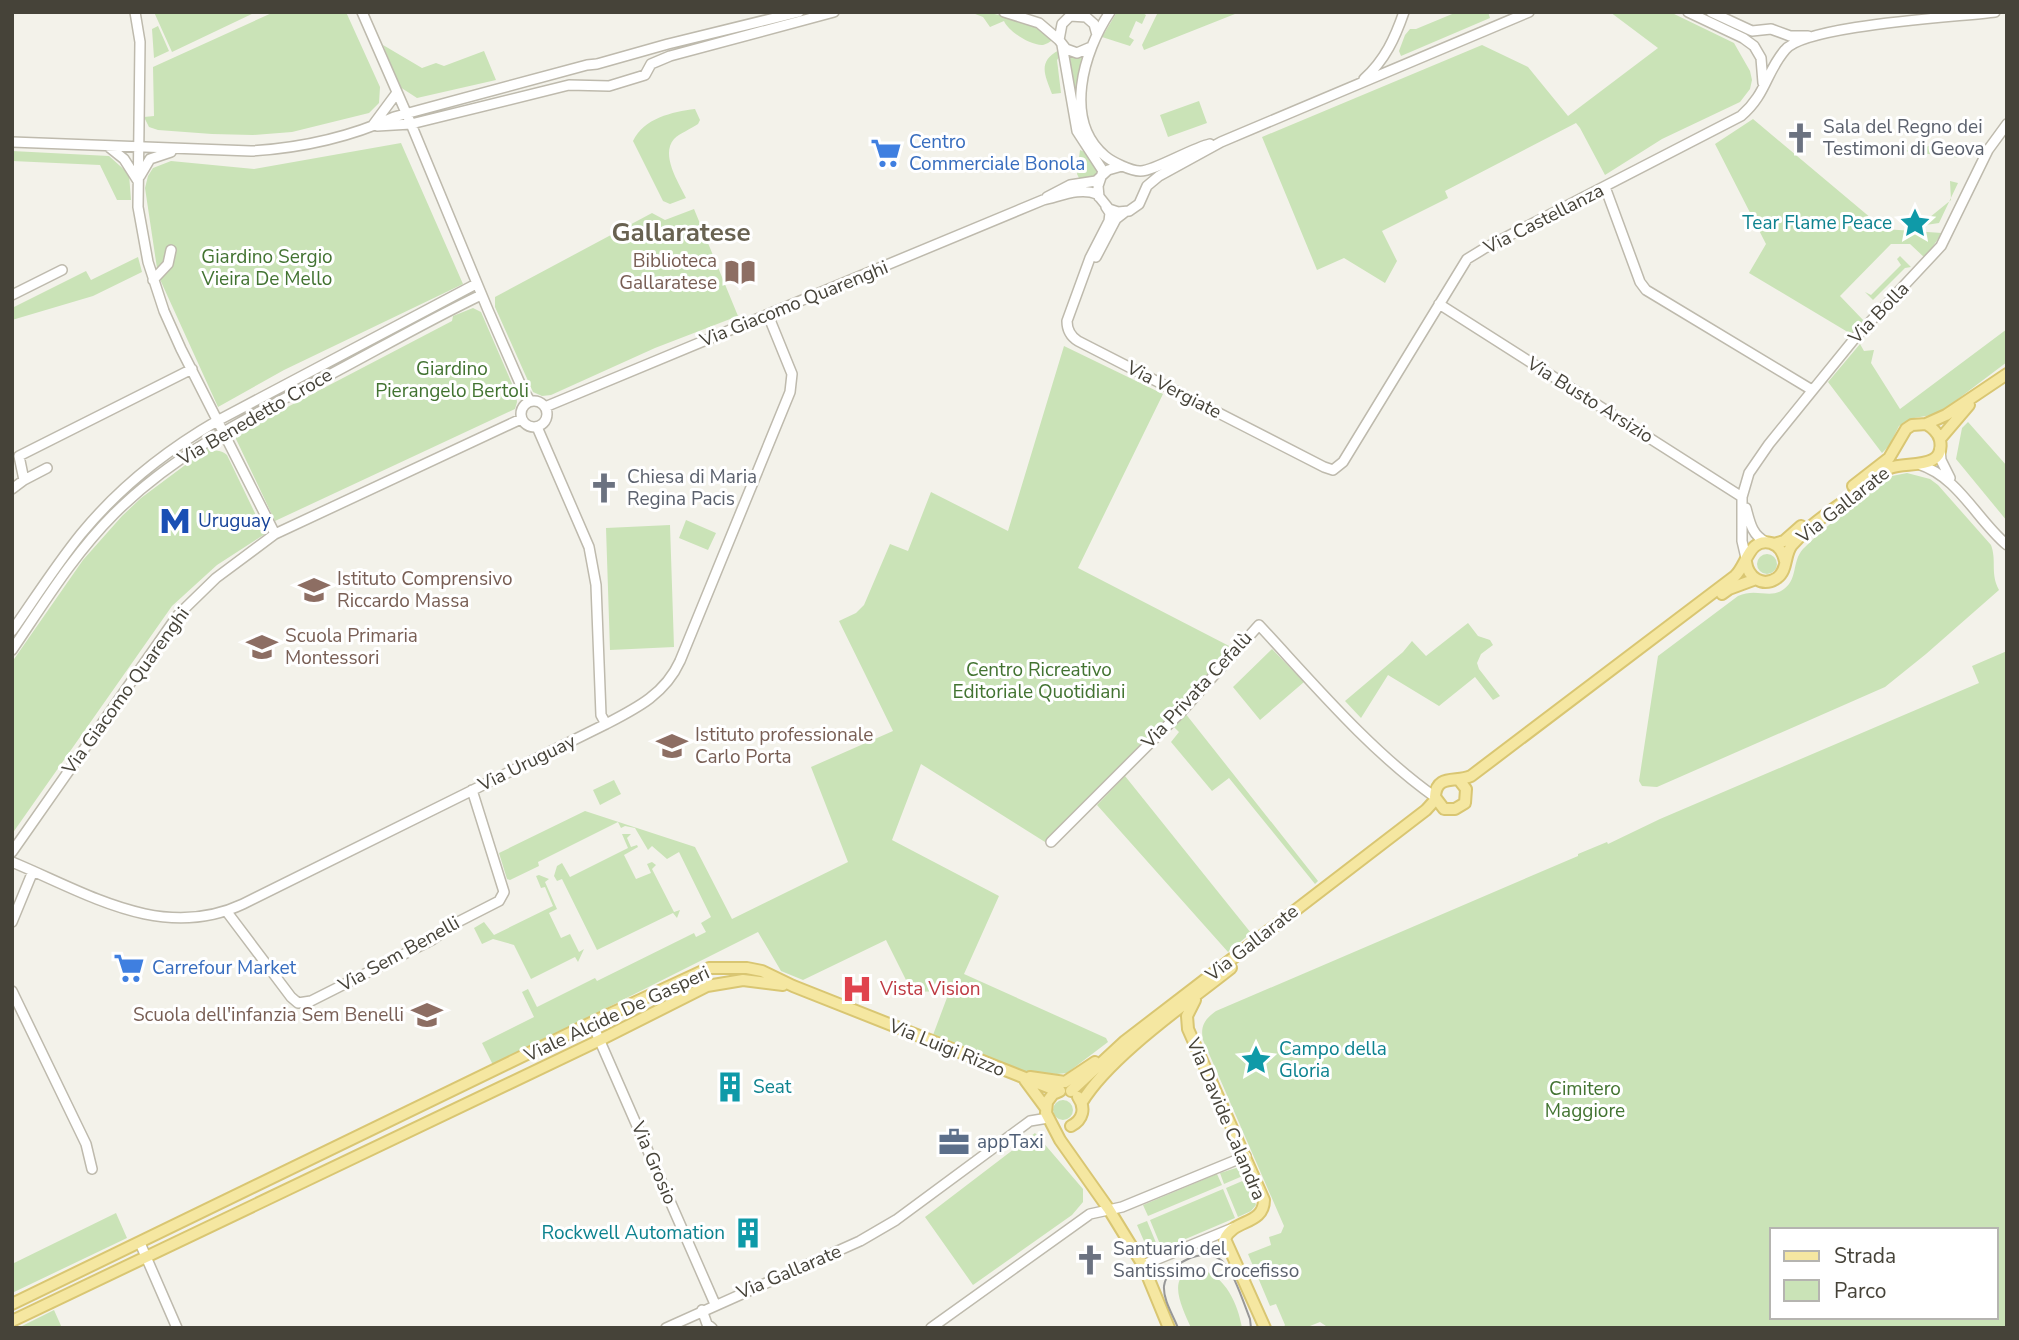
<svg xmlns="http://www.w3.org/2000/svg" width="2019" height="1340" font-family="'Nunito Sans',sans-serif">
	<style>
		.green { fill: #cae3b7; fill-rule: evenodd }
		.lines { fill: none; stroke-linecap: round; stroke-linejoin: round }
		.minor-casing { stroke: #bebaad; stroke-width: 12 }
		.major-casing { stroke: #d9c672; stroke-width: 14 }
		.minor { stroke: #fff; stroke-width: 9 }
		.major { stroke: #f5e7a1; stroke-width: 10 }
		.tram { stroke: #989898; stroke-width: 2 }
		.labels { text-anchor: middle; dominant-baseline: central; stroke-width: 6; stroke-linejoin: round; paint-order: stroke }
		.worship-label { font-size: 19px; fill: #5b616d; stroke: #fff; text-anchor: start }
		.shop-label { font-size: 19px; fill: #366cbe; stroke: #fff; text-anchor: start }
		.street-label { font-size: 19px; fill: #464339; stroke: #fff }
		.culture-label { font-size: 19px; fill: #0d838f; stroke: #fff; text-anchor: end }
		.park-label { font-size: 19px; fill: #427331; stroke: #fff }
		.education-label { font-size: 19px; fill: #785e54; stroke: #fff; text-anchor: start }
		.transit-label { font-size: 19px; fill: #164399; stroke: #fff; text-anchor: start }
		.health-label { font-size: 19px; fill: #be3a42; stroke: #fff; text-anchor: start }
		.service-label { font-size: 19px; fill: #4e5e75; stroke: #fff; text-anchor: start }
		.district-label { font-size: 26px; font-weight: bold; fill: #686251; stroke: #fff }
	</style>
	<rect width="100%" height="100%" fill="#f3f2ea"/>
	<path class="green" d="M154,12H256L172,52Z
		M274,12H346L380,87L379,103L369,113L292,132L253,135L212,134L158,130L149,127L144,117L154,116L153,67Z
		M970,12C1000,12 1031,21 1053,40C1049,42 1047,44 1043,45C1031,46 1008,31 1004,21L990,27L983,17Z
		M1117,12H1141L1146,15L1142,24L1136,21L1129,37L1134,40L1130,46L1102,37Z
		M1158,12H1240L1144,50L1142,45Z
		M1457,12L1466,14L1488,12L1490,18L1401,56L1399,51L1405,35L1410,29H1416Z
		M1610,12H1670L1734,43L1750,71L1752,80L1750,89L1740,102L1662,139L1605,175L1580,128L1576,123L1445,191L1448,198L1382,231L1397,261L1385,283L1344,258L1317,270L1262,137L1482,45L1528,67L1568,116L1658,48Z
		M158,26L169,51L154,58L152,29Z
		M383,45L422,68L436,63L444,66L484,51L496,80L417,98L400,87Z
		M1059,50L1060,56L1057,60L1061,93L1052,94C1045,75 1037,62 1059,50Z
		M1070,58H1083C1069,106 1083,117 1103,158L1101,160L1080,128Z
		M1199,101L1207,123L1168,137L1160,115Z
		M695,109L700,120L698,124C691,129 680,133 674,139C660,155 679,183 686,198L670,204L663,201L633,141C644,118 672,112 695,109Z
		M1753,119L1884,229L1942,233L1925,258L1910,244H1891L1842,294L1840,296L1864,321L1851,334L1749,273L1766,244L1715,144Z
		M401,143L463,284L284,370L218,407L158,275L145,188L148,176L153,168L171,161L254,169Z
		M1940,144L1944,145L1961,158L1904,151Z
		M1080,150L1085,152L1098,169L1095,176L1080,180L1077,174Z
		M12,151L109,156L129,174L131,200H117L100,165L12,161Z
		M1950,181L1958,183L1939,223L1919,226L1951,200Z
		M694,209L738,316L655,348L551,395L542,396L533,392L495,307V297L652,213L665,220Z
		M1900,256L1911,267L1905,268L1873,300L1865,292L1871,295L1901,265L1897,259Z
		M138,257L142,272L93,296L12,320V308L86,271L91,280Z
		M473,308L481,312L516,393L517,402L515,409L275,521L236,439V434L452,321L453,316Z
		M2007,329V362L1938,414L1914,418L1899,426L1889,446L1882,453L1828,382L1860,344L1864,351L1874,350L1871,363L1900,409Z
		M1064,346L1163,394L1078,568L1233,648L1181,707L1045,842L921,764L892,840L999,896L964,974L1106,1038L1108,1042L1067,1073L1057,1074L1024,1072L933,1035L948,995L947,991L912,992L886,940L803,980L781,971L758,932L493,1065L482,1043L534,1017L522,992L528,989L537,1007L595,978L597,981L694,933L696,937L706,932L701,923L711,917L679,852L667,859L652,846L648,850L635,828L625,826L621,828L618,822L538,862L539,866L510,880L507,879L499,853L585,811L695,847L732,919L848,862L811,767L893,731L839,621L856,613L864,605L890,544L908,551L931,492L1008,531Z
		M1968,422L2007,466V521L1956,459L1962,428Z
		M208,448C215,452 221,449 227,455L265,534L217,565L172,606L12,834V662L83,560L122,516L141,498Z
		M1907,473L1930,479L1938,485L1991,545C1997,561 1990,573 1999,590L1926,654L1885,687L1657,787L1642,786L1639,781L1658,656L1738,596C1755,588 1768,598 1781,591C1799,581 1791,562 1803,549C1829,522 1862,500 1892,476Z
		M686,520L716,533L708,550L679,538Z
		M670,525L674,647L610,650L606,528Z
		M1757 564a10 10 0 1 1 20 0a10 10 0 1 1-20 0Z
		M1468,623L1478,636L1490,640L1493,645L1481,654L1477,663L1479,669L1500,696L1493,700L1475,677L1439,706L1388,675L1361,718L1345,701L1403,652L1412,641L1426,656Z
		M1272,649L1304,682L1260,720L1233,687Z
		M2007,651V1328H1329L1320,1322L1305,1328H1283L1285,1325L1276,1304L1270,1306L1248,1254L1271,1245L1269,1237L1281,1233L1284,1226L1203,1040C1200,1026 1205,1019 1216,1011L1578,856V854L1607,842L1608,844L1660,819L1979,683L1972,666ZM1772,1230H1996V1317H1772Z
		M1185,713L1318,881L1315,884L1229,778L1212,791L1171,742L1179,732L1173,726Z
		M1125,776L1251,933L1228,952L1097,805Z
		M614,780L621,794L600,805L593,790Z
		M622,834H631L627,838L631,847L637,845L638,847L624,855L636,879L651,873L647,864L652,862L656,865L652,869L674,912L680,910L677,918L673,913L597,950L562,879L557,881L554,876L557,866L562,863L570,877L628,848Z
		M539,875L549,879L545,882L557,909L549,913L561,938L570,934L579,952L584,949L578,962L575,957L531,979L514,945L493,939L482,944L474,928L484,922L494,935L553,906L545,887L541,888L536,876Z
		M1053 1110a10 10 0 1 1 20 0a10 10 0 1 1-20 0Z
		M1035,1133L1083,1189V1202L1072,1215L973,1285L925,1217Z
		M1236,1168L1242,1170L1245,1175L1224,1184L1220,1173Z
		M1217,1174L1222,1185L1148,1216L1143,1205Z
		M1247,1179L1256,1205L1251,1211L1238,1217L1226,1188Z
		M1223,1189L1235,1218L1162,1249L1150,1220Z
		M116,1213L127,1238L12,1293V1264Z
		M1147,1221L1159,1250L1150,1255L1137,1225Z
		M1196,1269C1223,1271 1238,1303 1242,1328H1191C1183,1309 1164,1275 1196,1269Z
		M54,1310L62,1328H18Z"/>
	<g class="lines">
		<g class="minor-casing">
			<path id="minor" d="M135,12L140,42L138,207L148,262L164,311L181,349L275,534
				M362,12L411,124L488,310L522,388L530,401
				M1004,12L1039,23L1059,40
				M1110,12C1083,52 1063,121 1105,156C1112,162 1131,171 1140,171C1152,172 1192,148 1210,144
				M1688,12L1743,38L1754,46
				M1711,12L1752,31L1771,29L1790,36H1808
				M1062,45L1077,131L1103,171L1098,186L1099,197
				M1754,46L1761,58L1763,83
				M1091,47L1077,53L1066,49L1059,40L1062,24L1070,16L1086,17L1094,24L1097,35
				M1364,79C1385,60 1395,38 1404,12
				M373,125L396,94
				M377,126L411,124L569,85L609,86L645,75L651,64L670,56L834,12
				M12,142L251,151C300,148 348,138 394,117L587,65L597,64L668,44L799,12
				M109,147L124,159L138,181
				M140,176L150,159L171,152
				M1605,187L1640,282L1646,290L1812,390
				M1047,197L1070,185L1096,181L1108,170L1122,166
				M1106,207L1110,213L1109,221L1090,258L1067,321C1067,330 1070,336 1078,341L1324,467L1333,470L1343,462L1467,259L1485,248L1741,116C1766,95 1766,72 1785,50C1805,25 1958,17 1995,12
				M1096,257L1116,219L1125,212
				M153,280L168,264L171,250
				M12,295L62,270
				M1439,304L1742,497
				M521 414a13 13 0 1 1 26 0a13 13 0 1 1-26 0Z
				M545,407L1043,200C1061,196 1080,187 1097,194L1109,209L1118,212L1129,211L1139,204L1147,186L1159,176L1221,142L1529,12
				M537,427L589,547L596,585L601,715L606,724
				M1940,449L1941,460L1950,478
				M1918,464C1959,477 1976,519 2007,545
				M24,480L19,456L192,369
				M12,489L24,480L47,468
				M1746,508C1750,523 1752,535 1766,542
				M1746,558L1742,541V497L1749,473L1769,444L1855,338L1941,246L1988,150L2007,124
				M12,631C35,598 56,565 81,534C118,489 167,450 217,421L476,284
				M12,650C44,603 74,554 114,514C174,454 247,418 322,379C375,351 427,321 481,295
				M1051,842L1183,710L1259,625C1313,683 1370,751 1435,797
				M12,852L178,615L216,578L275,534L521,419
				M12,862C87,893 162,942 243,904L606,724C637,708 665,694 680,661L790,392L792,374L768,315
				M227,912L291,997L298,1003L311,1001L432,940L454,924L499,901L504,892L472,790
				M12,922L33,871
				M12,991L86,1144L92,1169
				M592,1023L715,1304
				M140,1243L177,1328
				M1143,1265L1233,1228
				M702,1310L707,1324L712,1328
				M666,1328L860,1241L896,1220L1030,1121L1048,1118
				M931,1328L1090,1214L1122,1207L1246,1156"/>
		</g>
		<g class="major-casing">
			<path id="major" d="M1940,439L1969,405
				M1853,486L1889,458L1906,429L1912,425L1926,424L1946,415L2007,374
				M1774,544L1784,541L1801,526
				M1746,562C1748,577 1762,588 1777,578C1788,570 1784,555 1792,545C1809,525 1830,512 1850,497C1863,487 1876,476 1890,468C1906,461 1946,471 1940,440C1938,432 1933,428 1926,424
				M1722,594L1729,589L1756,579
				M1459,780L1466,789L1465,803L1455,809H1444L1435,797C1436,773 1457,783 1471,776L1735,576C1747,565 1749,537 1771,543C1780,546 1783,553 1785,561
				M1195,1000L1187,1016L1188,1029L1264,1200C1264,1225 1233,1219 1225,1239L1265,1328
				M1030,1077L1065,1082L1095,1062
				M1025,1080L1045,1107
				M1060,1091L1053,1094L1047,1102L1046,1113L1060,1140L1108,1208L1143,1265L1169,1328
				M1071,1091L1125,1041L1426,810L1436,799
				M1082,1102C1110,1056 1187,1003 1231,968
				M1071,1126C1083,1120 1086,1108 1078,1097
				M12,1304L599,1019L709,968H747L762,971L793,986L1058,1091
				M12,1321L600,1040L707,986L743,980L783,985"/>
		</g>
		<use href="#minor" class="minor"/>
		<use href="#major" class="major"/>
		<path class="tram" d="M1178,1328C1173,1315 1163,1300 1164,1286C1167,1264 1203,1246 1221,1260C1233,1269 1244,1304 1250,1319L1251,1328"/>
	</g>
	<defs>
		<g id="church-bare" transform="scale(2.415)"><path d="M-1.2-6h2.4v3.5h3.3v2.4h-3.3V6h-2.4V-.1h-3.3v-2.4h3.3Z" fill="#6b7280" stroke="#fff" stroke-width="2.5" paint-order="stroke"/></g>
		<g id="supermarket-bare" transform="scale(2.415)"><path d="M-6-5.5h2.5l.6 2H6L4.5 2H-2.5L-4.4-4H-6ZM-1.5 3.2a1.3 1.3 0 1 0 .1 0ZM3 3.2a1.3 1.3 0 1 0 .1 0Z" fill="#3f7fe0" stroke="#fff" stroke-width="2.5" paint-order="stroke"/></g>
		<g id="sight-bare" transform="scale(2.415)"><path d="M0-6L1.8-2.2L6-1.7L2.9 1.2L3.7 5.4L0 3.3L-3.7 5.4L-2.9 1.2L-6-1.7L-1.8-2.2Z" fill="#0f9aa8" stroke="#fff" stroke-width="2.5" paint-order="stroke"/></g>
		<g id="library-bare" transform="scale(2.415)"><path d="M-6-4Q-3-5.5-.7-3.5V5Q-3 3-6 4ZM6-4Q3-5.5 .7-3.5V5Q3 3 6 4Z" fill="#8d6e63" stroke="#fff" stroke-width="2.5" paint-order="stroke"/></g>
		<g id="metro-bare" transform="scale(2.415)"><path d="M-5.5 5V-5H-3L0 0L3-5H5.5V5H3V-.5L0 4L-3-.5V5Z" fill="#1a4fb4" stroke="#fff" stroke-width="2.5" paint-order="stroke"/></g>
		<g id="school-bare" transform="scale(2.415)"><path d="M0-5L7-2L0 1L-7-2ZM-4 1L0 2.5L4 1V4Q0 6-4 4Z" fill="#8d6e63" stroke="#fff" stroke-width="2.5" paint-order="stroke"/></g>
		<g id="hospital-bare" transform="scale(2.415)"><path d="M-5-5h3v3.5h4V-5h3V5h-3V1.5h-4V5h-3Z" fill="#e0444e" stroke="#fff" stroke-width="2.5" paint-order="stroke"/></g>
		<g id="building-bare" transform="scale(2.415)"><path d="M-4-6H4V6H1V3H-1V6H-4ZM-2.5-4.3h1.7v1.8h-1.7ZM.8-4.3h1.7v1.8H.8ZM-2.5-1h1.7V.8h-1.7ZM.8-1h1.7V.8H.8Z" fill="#0f9aa8" stroke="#fff" stroke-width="2.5" paint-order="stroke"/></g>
		<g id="office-bare" transform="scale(2.415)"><path d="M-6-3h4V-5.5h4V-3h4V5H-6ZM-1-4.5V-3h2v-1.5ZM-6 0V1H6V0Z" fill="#5c6f8a" stroke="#fff" stroke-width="2.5" paint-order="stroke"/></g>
	</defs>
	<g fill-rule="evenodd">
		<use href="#church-bare" x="1800" y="138"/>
		<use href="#supermarket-bare" x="886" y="153"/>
		<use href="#sight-bare" x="1915" y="223"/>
		<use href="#library-bare" x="740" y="272"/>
		<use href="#church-bare" x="604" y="488"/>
		<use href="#metro-bare" x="175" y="521"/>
		<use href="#school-bare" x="314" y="590"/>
		<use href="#school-bare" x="262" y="647"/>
		<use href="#school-bare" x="672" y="746"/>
		<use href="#supermarket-bare" x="129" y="968"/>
		<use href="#hospital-bare" x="857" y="989"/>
		<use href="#school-bare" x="427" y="1015"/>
		<use href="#sight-bare" x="1256" y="1060"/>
		<use href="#building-bare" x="730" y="1087"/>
		<use href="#office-bare" x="954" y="1142"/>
		<use href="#building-bare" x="748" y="1233"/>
		<use href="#church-bare" x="1090" y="1260"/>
	</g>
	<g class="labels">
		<g class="worship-label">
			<text x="1823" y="127">Sala del Regno dei<tspan x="1823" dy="22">Testimoni di Geova</tspan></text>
			<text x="627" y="477">Chiesa di Maria<tspan x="627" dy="22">Regina Pacis</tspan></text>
			<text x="1113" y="1249">Santuario del<tspan x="1113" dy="22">Santissimo Crocefisso</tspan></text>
		</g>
		<g class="shop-label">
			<text x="909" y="142">Centro<tspan x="909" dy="22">Commerciale Bonola</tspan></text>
			<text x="152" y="968">Carrefour Market</text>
		</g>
		<g class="street-label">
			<text transform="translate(1544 219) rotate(-27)">Via Castellanza</text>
			<text transform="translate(794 304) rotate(-22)">Via Giacomo Quarenghi</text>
			<text transform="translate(1879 313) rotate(-46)">Via Bolla</text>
			<text transform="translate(1174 390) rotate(27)">Via Vergiate</text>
			<text transform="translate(1590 400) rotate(32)">Via Busto Arsizio</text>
			<text transform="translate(255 417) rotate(-30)">Via Benedetto Croce</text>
			<text transform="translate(1843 505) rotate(-38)">Via Gallarate</text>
			<text transform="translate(1197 690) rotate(-47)">Via Privata Cefalù</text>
			<text transform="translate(126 691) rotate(-54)">Via Giacomo Quarenghi</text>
			<text transform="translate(527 763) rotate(-26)">Via Uruguay</text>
			<text transform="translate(1252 943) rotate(-38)">Via Gallarate</text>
			<text transform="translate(399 954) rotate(-29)">Via Sem Benelli</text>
			<text transform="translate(617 1014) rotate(-25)">Viale Alcide De Gasperi</text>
			<text transform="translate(947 1048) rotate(22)">Via Luigi Rizzo</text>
			<text transform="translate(1226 1119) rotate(67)">Via Davide Calandra</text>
			<text transform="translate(654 1163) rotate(67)">Via Grosio</text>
			<text transform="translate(789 1272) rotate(-23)">Via Gallarate</text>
		</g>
		<g class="culture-label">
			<text x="1892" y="223">Tear Flame Peace</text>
			<text x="1279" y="1049" text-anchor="start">Campo della<tspan x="1279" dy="22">Gloria</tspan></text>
			<text x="753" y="1087" text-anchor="start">Seat</text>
			<text x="725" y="1233">Rockwell Automation</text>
		</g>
		<g class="park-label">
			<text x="267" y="257">Giardino Sergio<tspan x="267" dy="22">Vieira De Mello</tspan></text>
			<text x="452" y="369">Giardino<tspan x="452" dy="22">Pierangelo Bertoli</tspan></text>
			<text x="1039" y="670">Centro Ricreativo<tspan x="1039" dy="22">Editoriale Quotidiani</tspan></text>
			<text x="1585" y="1089">Cimitero<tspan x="1585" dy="22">Maggiore</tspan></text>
		</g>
		<g class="education-label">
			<text x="717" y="261" text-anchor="end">Biblioteca<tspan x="717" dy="22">Gallaratese</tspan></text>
			<text x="337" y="579">Istituto Comprensivo<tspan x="337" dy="22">Riccardo Massa</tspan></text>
			<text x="285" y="636">Scuola Primaria<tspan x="285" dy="22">Montessori</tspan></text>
			<text x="695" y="735">Istituto professionale<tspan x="695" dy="22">Carlo Porta</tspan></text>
			<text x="404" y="1015" text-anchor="end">Scuola dell'infanzia Sem Benelli</text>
		</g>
		<g class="transit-label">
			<text x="198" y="521">Uruguay</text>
		</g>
		<g class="health-label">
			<text x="880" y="989">Vista Vision</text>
		</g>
		<g class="service-label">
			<text x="977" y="1142">appTaxi</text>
		</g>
		<g class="district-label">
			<text x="681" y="232">Gallaratese</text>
		</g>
	</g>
	<rect width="2019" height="1340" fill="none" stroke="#464339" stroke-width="28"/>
	<rect x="1770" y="1228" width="228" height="91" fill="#ffffff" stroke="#b5b4b0" stroke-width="2"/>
	<rect x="1784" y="1251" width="35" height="10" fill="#f5e7a1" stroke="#b5b4b0" stroke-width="2"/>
	<text x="1834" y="1263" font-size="21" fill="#464339">Strada</text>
	<rect x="1784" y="1280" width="35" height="21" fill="#cae3b7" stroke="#b5b4b0" stroke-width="2"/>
	<text x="1834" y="1298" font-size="21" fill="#464339">Parco</text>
</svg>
